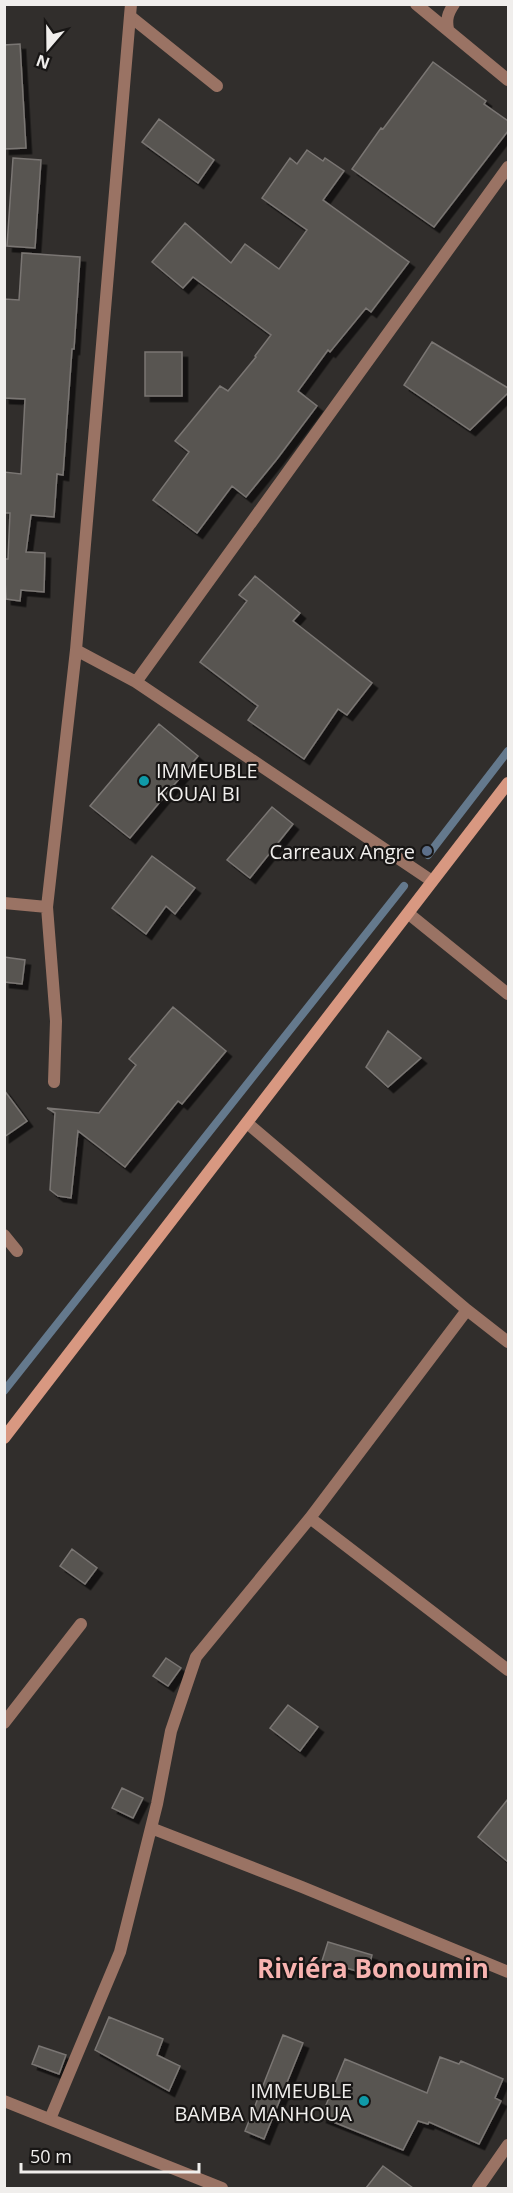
<svg xmlns="http://www.w3.org/2000/svg" width="513" height="2193" font-family="'Open Sans',sans-serif">
	<style>
		.lines { fill: none; stroke-linecap: round; stroke-linejoin: round }
		.stream { stroke: #64798d; stroke-width: 8 }
		.building { fill: #585451; stroke: #7a7673; stroke-width: 1.5; filter: url(#shadow) }
		.lane { stroke: #9a7364; stroke-width: 12 }
		.street { stroke: #9a7364; stroke-width: 12 }
		.secondary { stroke: #d89881; stroke-width: 12 }
		.culture-dot { fill: #0f9aa8; stroke: #181615; stroke-width: 2 }
		.service-dot { fill: #5c6f8a; stroke: #181615; stroke-width: 2 }
		.labels { text-anchor: middle; dominant-baseline: central; stroke-width: 4.5; stroke-linejoin: round; paint-order: stroke }
		.poi-label { font-size: 20px; fill: #f0eeec; stroke: #181615; text-anchor: end }
		.district-label { font-size: 26px; font-weight: bold; fill: #f7b3b0; stroke: #181615 }
	</style>
	<defs>
		<filter id="shadow"><feDropShadow dx="5.5" dy="5.5" stdDeviation="0" flood-color="#0009"/></filter>
	</defs>
	<rect width="100%" height="100%" fill="#312e2c"/>
	<g class="lines">
		<path class="stream" d="M428,855L508,751
			M4,1391L404,886"/>
	</g>
	<path class="building" d="M20,44L26,148L4,149V45Z
		M433,62L486,101L484,104L508,121V131L434,227L352,169L381,128L383,129Z
		M159,119L214,160L198,183L142,142Z
		M307,150L323,161L325,158L344,171L323,200L409,262L371,312L366,308L330,352L328,350L298,391L317,406L277,459L246,497L232,486L197,533L153,500L189,452L175,441L220,386L228,391L256,357L255,356L271,335L193,277L183,288L152,262L185,223L231,263L245,244L279,269L307,230L262,198L290,158L297,164Z
		M13,158L41,160L35,248L7,246Z
		M22,253L80,257L74,349H72L63,475L57,474L54,517L31,515L26,552L45,553L44,592L21,590L20,601L6,599L4,559H8L10,513H4V472L21,474L25,399L4,398V299L19,300Z
		M432,342L508,388V393L470,430L404,385Z
		M145,352H182V396H145Z
		M255,576L300,613L293,621L372,683L347,715L338,709L304,759L248,720L258,706L200,662L247,601L239,595Z
		M159,724L198,756L130,838L90,806Z
		M272,807L293,824L250,878L227,860Z
		M152,856L195,888L175,914L166,906L146,934L112,908Z
		M4,957L25,960L22,984L4,982Z
		M173,1007L226,1051L182,1104L178,1101L125,1167L78,1131L71,1198L58,1196L50,1190L55,1113L47,1108L99,1113L136,1065L129,1059Z
		M388,1031L421,1058L388,1087L366,1067Z
		M4,1090L27,1121L4,1137Z
		M72,1549L97,1568L85,1584L60,1566Z
		M166,1658L181,1668L168,1686L153,1676Z
		M288,1705L318,1727L300,1751L270,1728Z
		M122,1788L143,1798L133,1818L112,1808Z
		M508,1799V1862L478,1837Z
		M328,1942L372,1955L367,1974L322,1961Z
		M109,2017L163,2039L157,2055L180,2066L169,2091L95,2050Z
		M283,2035L303,2043L264,2139L245,2131Z
		M39,2046L66,2055L59,2074L32,2064Z
		M440,2057L459,2064L461,2061L503,2079L495,2098L501,2101L479,2144L429,2122L428,2124L418,2121L403,2150L321,2117L345,2059L427,2093Z
		M383,2166L413,2188H366Z"/>
	<g class="lines">
		<path class="lane" d="M131,17L217,86"/>
		<path class="street" d="M416,4L508,80
			M448,29C446,19 448,13 454,4
			M76,650L136,682L432,881
			M136,682L508,167
			M4,903L47,907L76,650L131,4
			M47,907L56,1021L54,1082
			M409,914L508,994
			M247,1123L467,1310L508,1342
			M4,1235L17,1251
			M310,1518L508,1670
			M4,1723L81,1624
			M151,1828L302,1887L508,1972
			M4,2101L222,2188
			M50,2119L120,1952L157,1804L171,1731L196,1657L310,1518L467,1310
			M478,2188L508,2145"/>
		<path class="secondary" d="M4,1438L508,783"/>
	</g>
	<g class="culture-dot">
		<circle cx="144" cy="781" r="6"/>
		<circle cx="364" cy="2101" r="6"/>
	</g>
	<circle class="service-dot" cx="427" cy="851" r="6"/>
	<g class="labels">
		<g class="poi-label">
			<text x="156" y="770" text-anchor="start">IMMEUBLE<tspan x="156" dy="23">KOUAI BI</tspan></text>
			<text x="415" y="851">Carreaux Angre</text>
			<text x="352" y="2090">IMMEUBLE<tspan x="352" dy="23">BAMBA MANHOUA</tspan></text>
		</g>
		<g class="district-label">
			<text x="373" y="1968">Riviéra Bonoumin</text>
		</g>
	</g>
	<rect width="513" height="2193" fill="none" stroke="#f0eeec" stroke-width="12"/>
	<g transform="translate(48 48) rotate(200)" stroke="#181615" stroke-width="4.5" paint-order="stroke">
	<path d="M0-4.5L10 22L0 15L-10 22Z" fill="#f0eeec"/>
	<text y="-9" font-size="16" font-weight="bold" text-anchor="middle" fill="#f0eeec">N</text>
	</g>
	<path d="M21 2163v9h178v-9" fill="none" stroke="#f0eeec" stroke-width="3"/>
	<text x="30" y="2163" font-size="18" fill="#f0eeec" stroke="#181615" stroke-width="4.5" paint-order="stroke">50 m</text>
</svg>
